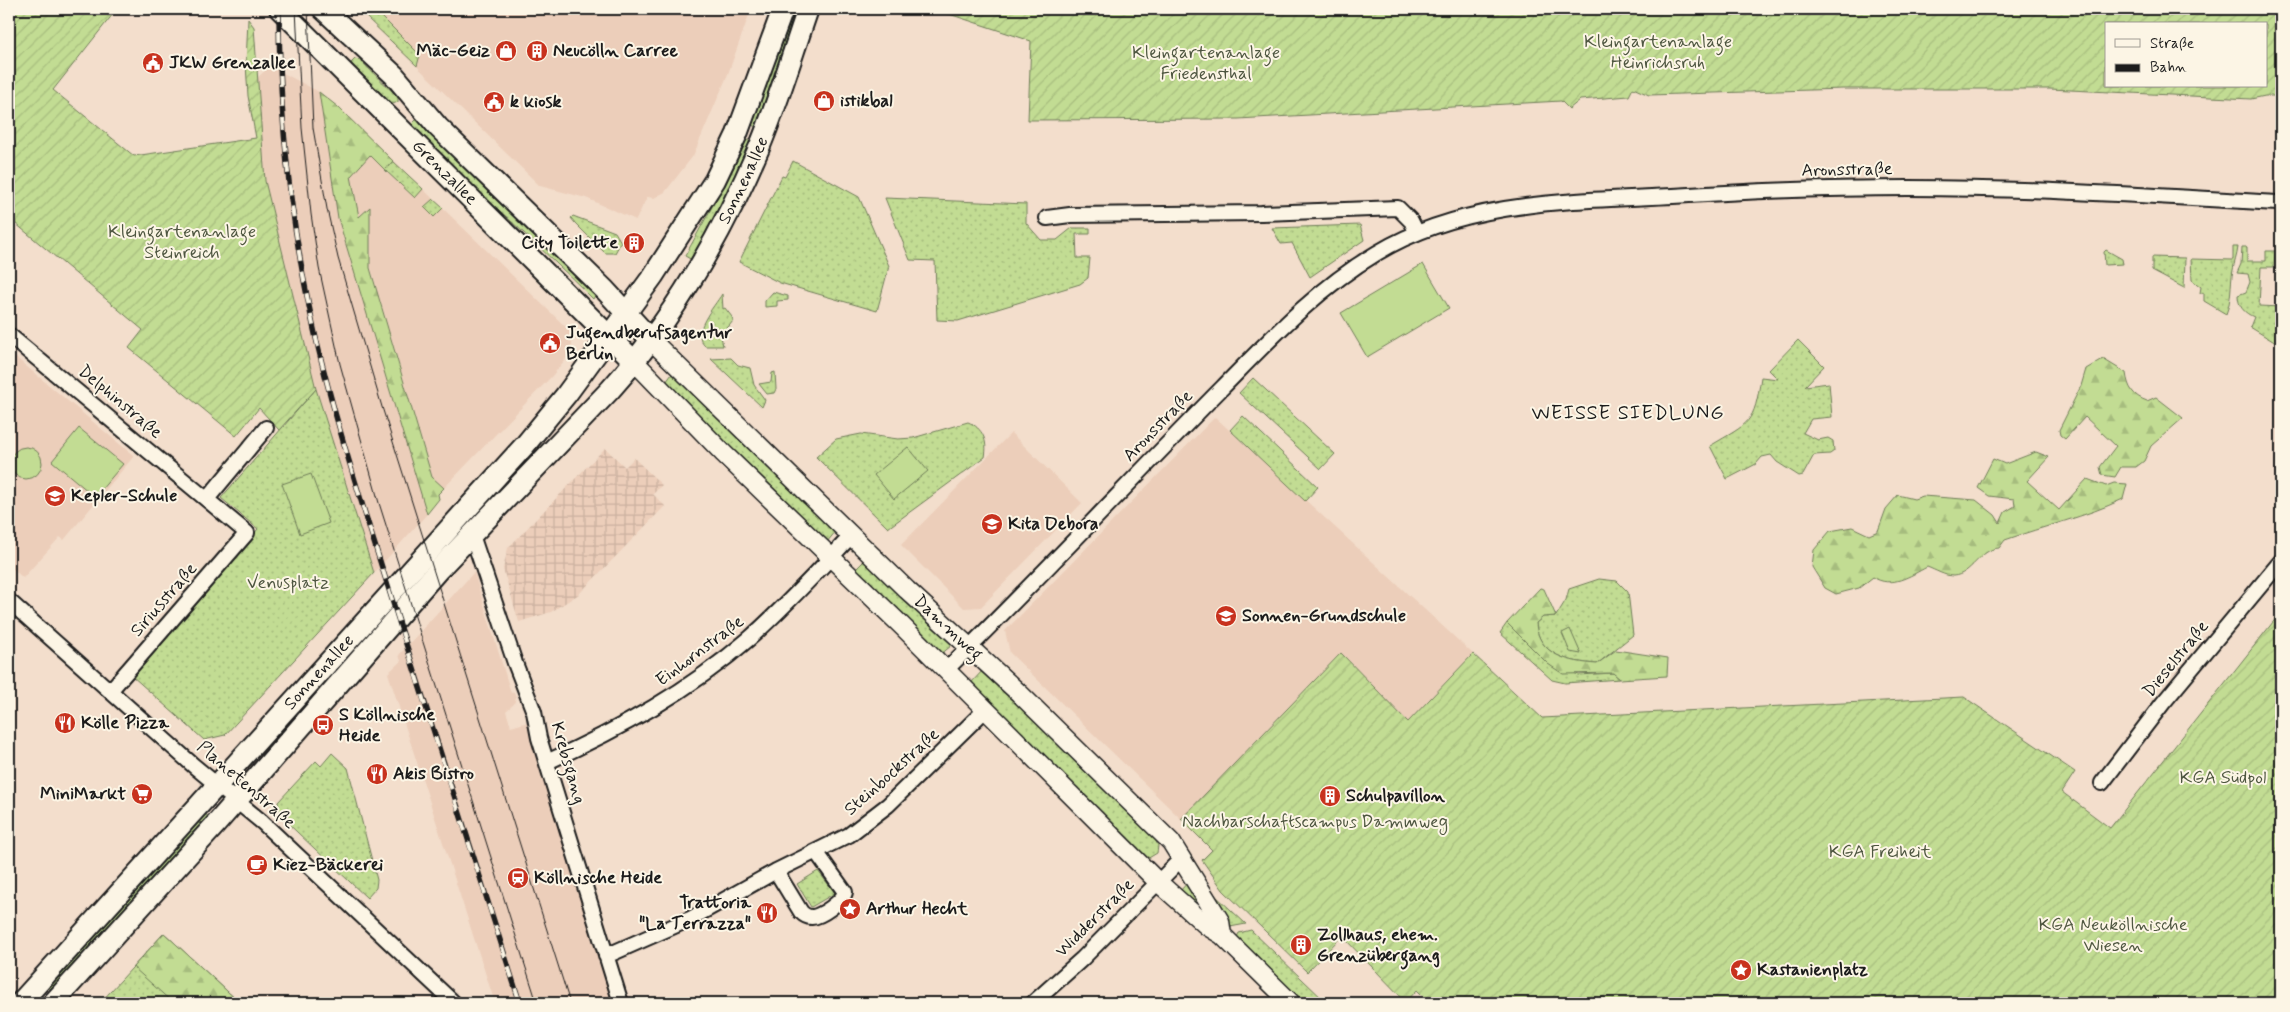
<svg xmlns="http://www.w3.org/2000/svg" width="2290" height="1012" font-family="Mynerve,sans-serif">
	<style>
		.built { fill: #ecceba }
		.industrial { fill: url(#industrial-grid) }
		.grass { fill: url(#grass-dots); stroke: #6f7c58 }
		.forest { fill: url(#forest-firs); stroke: #6f7c58 }
		.garden { fill: url(#garden-furrows); stroke: #6f7c58; fill-rule: evenodd }
		.pitch { fill: #c2dc93; stroke: #6f7c58 }
		.lines { fill: none; stroke-linecap: round; stroke-linejoin: round }
		.minor-casing { stroke: #1c1c1c; stroke-width: 18 }
		.tertiary-casing { stroke: #1c1c1c; stroke-width: 21 }
		.secondary-casing { stroke: #1c1c1c; stroke-width: 24 }
		.minor { stroke: #fcf5e5; stroke-width: 14 }
		.tertiary { stroke: #fcf5e5; stroke-width: 18 }
		.secondary { stroke: #fcf5e5; stroke-width: 20 }
		.tram { stroke: #1c1c1c; stroke-width: 1 }
		.rail-casing { stroke: #1c1c1c; stroke-width: 5.5 }
		.rail { stroke: #fcf5e5; stroke-width: 4; stroke-dasharray: 11; stroke-linecap: butt }
		.labels { text-anchor: middle; dominant-baseline: central; stroke-width: 4; stroke-linejoin: round; paint-order: stroke }
		.park-label { font-size: 18px; fill: #4e5640; stroke: #fcf5e5 }
		.poi-label { font-size: 18px; font-weight: bold; fill: #1c1c1c; stroke: #fcf5e5; text-anchor: start }
		.street-label { font-size: 18px; fill: #1c1c1c; stroke: #fcf5e5 }
		.quarter-label { font-size: 20px; letter-spacing: 1px; fill: #1c1c1c; stroke: #fcf5e5 }
	</style>
	<defs>
		<pattern id="industrial-grid" width="8" height="8" patternUnits="userSpaceOnUse" patternTransform="scale(1.25)"><rect width="8" height="8" fill="#ecceba"/><path d="M0 4h8M4 0v8" fill="none" stroke="#cab09f"/></pattern>
		<pattern id="grass-dots" width="8" height="8" patternUnits="userSpaceOnUse" patternTransform="scale(1.25)"><rect width="8" height="8" fill="#c2dc93"/><path d="M2 2h.1M6 6h.1" fill="none" stroke="#a6bc7e" stroke-width="1.8" stroke-linecap="round"/></pattern>
		<pattern id="forest-firs" width="22" height="20" patternUnits="userSpaceOnUse" patternTransform="scale(1.25)"><rect width="22" height="20" fill="#c2dc93"/><path d="M5 1l3.5 6h-7zM16 11l3.5 6h-7z" fill="#a6bc7e"/></pattern>
		<pattern id="garden-furrows" width="10" height="10" patternUnits="userSpaceOnUse" patternTransform="scale(1.25)"><rect width="10" height="10" fill="#c2dc93"/><path d="M-1 1l2-2M0 10L10 0M9 11l2-2" fill="none" stroke="#a6bc7e"/></pattern>
	</defs>
	<rect width="100%" height="100%" fill="#f3decc"/>
	<filter id="ink" filterUnits="userSpaceOnUse"><feTurbulence type="fractalNoise" baseFrequency=".02" numOctaves="2"/><feDisplacementMap in="SourceGraphic" scale="10" xChannelSelector="R" yChannelSelector="G"/><feConvolveMatrix kernelMatrix="1 2 1 2 8 2 1 2 1" color-interpolation-filters="sRGB"/></filter>
	<g filter="url(#ink)">
		<path class="built" d="M358,9H751L728,74L693,156L665,192L654,198L647,197L636,220L586,198L540,186Z
			M1082,9H1102L1101,15H1081Z
			M270,66L319,92L338,218L427,514L374,573L316,389L265,181L257,78Z
			M338,107L572,333V351L552,376L444,488L432,477L361,236Z
			M9,352L134,456L64,540L60,537L23,578L9,565Z
			M1215,417L1473,654L1408,722L1341,653L1181,819L1010,653L1005,631Z
			M1011,433L1082,503L981,607L964,608L901,545Z
			M474,572L511,693L514,692L516,697L514,704L506,711L511,727L528,722L614,1003H495L388,673L401,661L399,655Z"/>
		<path class="industrial" d="M605,448L625,467L634,458L662,485L653,494L665,506L579,594L551,612L519,622L503,569L508,548Z"/>
		<path class="grass" d="M790,9H801L759,128L749,124Z
			M376,11L420,55L417,66L366,17L371,12Z
			M355,59L360,60L398,97V102L390,105L351,67V63Z
			M416,120H419L597,292L593,299C534,240 472,187 412,129V124Z
			M744,138L752,142L722,205L692,260L685,256L718,196Z
			M393,161L423,189L415,198L385,170Z
			M793,161L859,197L889,266L877,311L780,283L739,262L782,176L785,177Z
			M885,198L1026,204V223L1041,240H1057L1072,228H1090V234H1076L1077,258H1090L1088,278L1080,284L958,321L937,320L935,261L910,260Z
			M433,199L443,208L434,217L424,207Z
			M573,216L615,232L621,242L615,253H605L575,223L571,218Z
			M1360,225L1364,240L1310,277L1292,243L1281,244L1272,228Z
			M2233,247H2238C2237,256 2234,263 2233,270C2230,285 2232,299 2226,314L2204,301V293H2200L2201,287L2192,280L2191,259L2233,260Z
			M2242,247H2247V261H2266V251H2275L2274,267H2261L2259,306L2281,307V346L2250,327L2254,317C2244,313 2238,306 2238,295L2246,292L2250,282L2248,274L2237,273L2241,264Z
			M2106,250L2122,259L2123,264L2105,265L2104,252Z
			M2152,257L2185,258L2184,288L2152,271Z
			M773,292L788,296V300L777,301V306L765,307V301Z
			M722,294L723,309L725,308L732,317L733,321L721,336L723,346H705C690,333 714,307 722,294Z
			M1798,340L1824,366L1805,386L1829,383L1832,417L1811,419L1803,433L1818,440L1828,438L1833,441L1834,451L1830,454L1814,455L1803,475L1799,476L1777,462L1771,455L1762,457L1756,464L1727,479L1710,446C1750,422 1754,425 1761,377L1778,379L1769,370Z
			M731,358L738,365L750,368L754,385L765,400L762,407L711,359Z
			M674,371L836,531L827,542L664,385Z
			M775,372L776,389L774,393L767,394L759,384L771,382L772,373Z
			M1253,378L1335,454L1321,469L1239,393Z
			M316,389L374,573L225,735L204,740L132,676L258,529L221,498Z
			M1243,416L1318,487L1305,501L1230,430Z
			M968,422C983,428 988,441 985,457L888,528L816,457L836,439L861,434L898,439L913,438Z
			M866,559L951,642V646L940,655L854,571Z
			M1599,579L1617,581L1628,592L1633,635L1597,664C1570,662 1538,656 1536,623L1543,617L1556,616L1566,600L1569,589Z
			M1507,623L1548,664L1579,675L1613,673L1620,679L1565,683L1552,680L1500,633Z
			M984,669L1154,836L1158,846L1157,853L1147,859L970,684Z
			M332,753L348,768L377,880L376,888L367,898L280,816L278,802L316,761L321,766Z
			M203,812L211,819L54,992L46,985Z
			M818,871L835,893L811,907L797,884Z
			M1204,877L1216,896L1246,924L1230,927L1202,878Z
			M1190,880L1214,920L1179,892Z
			M1251,930L1327,1003H1303L1237,937L1239,933Z
			M164,933L240,1003H100Z"/>
		<path class="forest" d="M319,92L338,107L393,161L385,170L370,155L351,176L359,217L370,207V268L432,477L444,488L438,494L439,499L427,514L338,218Z
			M2103,359L2126,373C2128,388 2133,396 2147,401L2156,397L2183,418L2151,446L2144,461L2136,467H2121L2115,477L2102,475L2100,467L2116,446L2085,417L2065,439L2060,435L2059,430L2081,386L2086,369Z
			M2036,452L2049,457L2027,481L2059,510L2087,479L2106,486L2114,483L2127,484L2123,499C2086,517 2044,526 2005,540L1999,548C1979,549 1972,575 1953,576C1945,576 1935,570 1927,567C1910,576 1891,589 1873,577L1859,588L1836,594L1825,588L1812,567L1814,550L1830,531L1852,527L1869,535L1878,531L1886,509L1898,495L1914,499L1923,496L1976,500L1995,515L2000,523L2005,512L2015,506L2014,499L1989,496L1978,488L1993,459L2005,464Z
			M1540,588L1544,589L1556,616L1543,617L1536,623C1538,656 1570,662 1597,664L1616,650L1668,658L1667,676L1620,679L1613,673L1563,674L1548,664L1507,623Z
			M164,933L240,1003H173L133,967Z"/>
		<path class="garden" d="M9,9H117L53,90L134,156L256,138L248,96L246,64L248,19L254,27L265,181L316,389L279,430L259,408L236,436L129,348L143,330L9,218Z
			M934,9H1082V15H1101L1102,9H2281V96H2265L2251,99L2050,89H1843L1649,95L1633,88L1629,96L1580,100L1569,109L1561,101L1238,119L1028,120L1031,41ZM2106,24H2266V86H2106Z
			M2281,612V1003H1430L1417,990L1406,1002L1342,936L1307,972L1223,890L1202,860L1212,850L1181,819L1341,653L1408,722L1473,654L1542,718L1964,697L2075,772L2062,792L2110,828Z"/>
		<path class="pitch" d="M1423,264L1449,308L1367,357L1341,313Z
			M79,428L123,464L95,497L52,461Z
			M10 463a16 16 0 1 1 32 0a16 16 0 1 1-32 0Z
			M908,447L928,471L894,499L874,475Z
			M311,474L329,523L300,534L282,484Z
			M1570,629L1581,654L1570,652L1562,633Z"/>
		<g class="lines">
			<g class="minor-casing">
				<path id="minor" d="M1047,218L1070,215L1261,213L1398,208L1411,221L1417,233
					M9,335L247,533L110,691
					M207,499L266,428
					M472,535L515,663L534,712L539,738L621,1003
					M9,601L194,766L262,822L454,1003
					M946,670C1040,578 1130,481 1223,387C1271,338 1318,288 1377,253C1465,200 1574,201 1673,196C1752,191 1830,188 1909,188C2033,188 2157,196 2281,203
					M547,762C620,729 689,691 750,638C786,606 818,571 851,536
					M2102,783L2163,703L2281,561
					M776,871L801,912C804,915 807,917 811,917C820,918 844,900 845,892L817,853
					M606,956L690,919L776,871L849,835L888,805L985,710
					M1033,1003L1082,959L1182,858"/>
			</g>
			<g class="tertiary-casing">
				<path id="tertiary" d="M650,339L907,590L1019,693L1171,842L1220,921L1222,935
					M634,361L723,453L902,626L1158,882L1207,926L1222,935L1291,1003"/>
			</g>
			<g class="secondary-casing">
				<g id="secondary">
					<path id="s1" d="M280,9L634,361"/>
					<path d="M323,9L394,75L438,127L605,290L650,339"/>
					<path id="s2" d="M20,1003L525,445L566,395L653,276L715,180L737,134L783,9"/>
					<path id="s3" d="M53,1003L216,824L439,569L610,390C672,321 722,234 759,148C778,103 792,55 808,9"/>
				</g>
			</g>
			<use href="#minor" class="minor"/>
			<use href="#tertiary" class="tertiary"/>
			<use href="#secondary" class="secondary"/>
			<path class="tram" d="M296,9L302,128L311,214L319,268L340,364L379,503L537,1003
				M308,9L313,128L327,209L338,258L382,407L570,1003"/>
			<g class="rail-casing">
				<path id="rail" d="M279,9C279,109 289,209 309,306C330,409 364,509 395,609C436,741 478,872 520,1003"/>
			</g>
			<use href="#rail" class="rail"/>
		</g>
	</g>
	<defs>
		<g id="shop-disc" transform="scale(1.125)"><circle r="9.5" fill="#c8321e" stroke="#fcf5e5"/><path d="M-5-2.5h2.3a2.7 3.5 0 0 1 5.4 0H5L5.5 6h-11ZM-1.5-2.5h3a1.5 2.3 0 0 0-3 0Z" fill="#fff"/></g>
		<g id="building-disc" transform="scale(1.125)"><circle r="9.5" fill="#c8321e" stroke="#fcf5e5"/><path d="M-4-6H4V6H1V3H-1V6H-4ZM-2.5-4.3h1.7v1.8h-1.7ZM.8-4.3h1.7v1.8H.8ZM-2.5-1h1.7V.8h-1.7ZM.8-1h1.7V.8H.8Z" fill="#fff"/></g>
		<g id="civic-disc" transform="scale(1.125)"><circle r="9.5" fill="#c8321e" stroke="#fcf5e5"/><path d="M-.6-6.5H3V-4.5H.6V-3L4-1V1h2V6H-6V1h2V-1L-.6-3ZM-1.2 2.5V6h2.4V2.5Z" fill="#fff"/></g>
		<g id="school-disc" transform="scale(1.125)"><circle r="9.5" fill="#c8321e" stroke="#fcf5e5"/><path d="M0-5L7-2L0 1L-7-2ZM-4 1L0 2.5L4 1V4Q0 6-4 4Z" fill="#fff"/></g>
		<g id="restaurant-disc" transform="scale(1.125)"><circle r="9.5" fill="#c8321e" stroke="#fcf5e5"/><path d="M-5-6h1v4h1v-4h1v4h1v-4h1v5L-1.5 .5V6h-2V.5L-5-1ZM5-6V6H3V1.5H1.5Q1.5-4 5-6Z" fill="#fff"/></g>
		<g id="bus-disc" transform="scale(1.125)"><circle r="9.5" fill="#c8321e" stroke="#fcf5e5"/><path d="M-5-6H5V4H4V6H2V4H-2V6H-4V4H-5ZM-3.5-4V0h7V-4ZM-3.5 1.2v1.5H-2V1.2ZM2 1.2v1.5H3.5V1.2Z" fill="#fff"/></g>
		<g id="supermarket-disc" transform="scale(1.125)"><circle r="9.5" fill="#c8321e" stroke="#fcf5e5"/><path d="M-6-5.5h2.5l.6 2H6L4.5 2H-2.5L-4.4-4H-6ZM-1.5 3.2a1.3 1.3 0 1 0 .1 0ZM3 3.2a1.3 1.3 0 1 0 .1 0Z" fill="#fff"/></g>
		<g id="cafe-disc" transform="scale(1.125)"><circle r="9.5" fill="#c8321e" stroke="#fcf5e5"/><path d="M-5.5-4.5H6V0H3Q3 3.5 0 3.5H-2.5Q-5.5 3.5-5.5 0ZM3-3.2v2h1.7v-2ZM-6 4.5H4V6H-6Z" fill="#fff"/></g>
		<g id="station-disc" transform="scale(1.125)"><circle r="9.5" fill="#c8321e" stroke="#fcf5e5"/><path d="M-3-6H3Q5-6 5-4V2Q5 4 3 4L4.5 6H3L1.5 4h-3L-3 6H-4.5L-3 4Q-5 4-5 2V-4Q-5-6-3-6ZM-3.5-4v3h7v-3ZM-3.5 1v1.5H-2V1ZM2 1v1.5H3.5V1Z" fill="#fff"/></g>
		<g id="sight-disc" transform="scale(1.125)"><circle r="9.5" fill="#c8321e" stroke="#fcf5e5"/><path d="M0-6L1.8-2.2L6-1.7L2.9 1.2L3.7 5.4L0 3.3L-3.7 5.4L-2.9 1.2L-6-1.7L-1.8-2.2Z" fill="#fff"/></g>
	</defs>
	<g fill-rule="evenodd">
		<use href="#shop-disc" x="506" y="51"/>
		<use href="#building-disc" x="537" y="51"/>
		<use href="#civic-disc" x="153" y="63"/>
		<use href="#shop-disc" x="824" y="101"/>
		<use href="#civic-disc" x="494" y="102"/>
		<use href="#building-disc" x="634" y="243"/>
		<use href="#civic-disc" x="550" y="343"/>
		<use href="#school-disc" x="55" y="496"/>
		<use href="#school-disc" x="992" y="524"/>
		<use href="#school-disc" x="1226" y="616"/>
		<use href="#restaurant-disc" x="65" y="723"/>
		<use href="#bus-disc" x="323" y="725"/>
		<use href="#restaurant-disc" x="377" y="774"/>
		<use href="#supermarket-disc" x="142" y="794"/>
		<use href="#building-disc" x="1330" y="796"/>
		<use href="#cafe-disc" x="257" y="865"/>
		<use href="#station-disc" x="518" y="878"/>
		<use href="#sight-disc" x="850" y="909"/>
		<use href="#restaurant-disc" x="767" y="913"/>
		<use href="#building-disc" x="1301" y="945"/>
		<use href="#sight-disc" x="1741" y="970"/>
	</g>
	<g class="labels">
		<g class="park-label">
			<text x="1658" y="42">Kleingartenanlage<tspan x="1658" dy="21">Heinrichsruh</tspan></text>
			<text x="1206" y="53">Kleingartenanlage<tspan x="1206" dy="21">Friedensthal</tspan></text>
			<text x="182" y="232">Kleingartenanlage<tspan x="182" dy="21">Steinreich</tspan></text>
			<text x="288" y="583">Venusplatz</text>
			<text x="2223" y="778">KGA Südpol</text>
			<text x="1315" y="822">Nachbarschaftscampus Dammweg</text>
			<text x="1880" y="852">KGA Freiheit</text>
			<text x="2113" y="925">KGA Neuköllnische<tspan x="2113" dy="21">Wiesen</tspan></text>
		</g>
		<g class="poi-label">
			<text x="490" y="51" text-anchor="end">Mäc-Geiz</text>
			<text x="553" y="51">Neucölln Carree</text>
			<text x="169" y="63">JKW Grenzallee</text>
			<text x="840" y="101">istikbal</text>
			<text x="510" y="102">k kiosk</text>
			<text x="618" y="243" text-anchor="end">City Toilette</text>
			<text x="566" y="333">Jugendberufsagentur<tspan x="566" dy="21">Berlin</tspan></text>
			<text x="71" y="496">Kepler-Schule</text>
			<text x="1008" y="524">Kita Debora</text>
			<text x="1242" y="616">Sonnen-Grundschule</text>
			<text x="339" y="715">S Köllnische<tspan x="339" dy="21">Heide</tspan></text>
			<text x="81" y="723">Kölle Pizza</text>
			<text x="393" y="774">Akis Bistro</text>
			<text x="126" y="794" text-anchor="end">MiniMarkt</text>
			<text x="1346" y="796">Schulpavillon</text>
			<text x="273" y="865">Kiez-Bäckerei</text>
			<text x="534" y="878">Köllnische Heide</text>
			<text x="751" y="903" text-anchor="end">Trattoria<tspan x="751" dy="21">"La Terrazza"</tspan></text>
			<text x="866" y="909">Arthur Hecht</text>
			<text x="1317" y="935">Zollhaus, ehem.<tspan x="1317" dy="21">Grenzübergang</tspan></text>
			<text x="1757" y="970">Kastanienplatz</text>
		</g>
		<g class="street-label">
			<text transform="translate(1847 170) rotate(-1)">Aronsstraße</text>
			<text stroke="none"><textPath href="#s1" startOffset="232">Grenzallee</textPath></text>
			<text stroke="none"><textPath href="#s3" startOffset="1078">Sonnenallee</textPath></text>
			<text transform="translate(120 402) rotate(40)">Delphinstraße</text>
			<text transform="translate(1158 426) rotate(-46)">Aronsstraße</text>
			<text transform="translate(164 600) rotate(-49)">Siriusstraße</text>
			<text transform="translate(948 628) rotate(43)">Dammweg</text>
			<text transform="translate(700 651) rotate(-37)">Einhornstraße</text>
			<text transform="translate(2176 659) rotate(-51)">Dieselstraße</text>
			<text stroke="none"><textPath href="#s2" startOffset="446">Sonnenallee</textPath></text>
			<text transform="translate(568 763) rotate(74)">Krebsgang</text>
			<text transform="translate(892 772) rotate(-42)">Steinbockstraße</text>
			<text transform="translate(246 785) rotate(41)">Planetenstraße</text>
			<text transform="translate(1095 918) rotate(-45)">Widderstraße</text>
		</g>
		<g class="quarter-label">
			<text x="1628" y="413">WEISSE SIEDLUNG</text>
		</g>
	</g>
	<rect width="2290" height="1012" fill="none" stroke="#fcf5e5" stroke-width="30"/>
	<rect x="15" y="15" width="2260" height="982" fill="none" stroke="#1c1c1c" stroke-width="2" filter="url(#ink)"/>
	<rect x="2105" y="22" width="162" height="65" fill="#fcf5e5" stroke="#a29e95"/>
	<rect x="2115" y="39" width="25" height="8" fill="#fcf5e5" stroke="#a29e95"/>
	<text x="2150" y="48" font-size="15" fill="#1c1c1c">Straße</text>
	<rect x="2115" y="64" width="25" height="8" fill="#1c1c1c" stroke="#a29e95"/>
	<text x="2150" y="72" font-size="15" fill="#1c1c1c">Bahn</text>
</svg>
